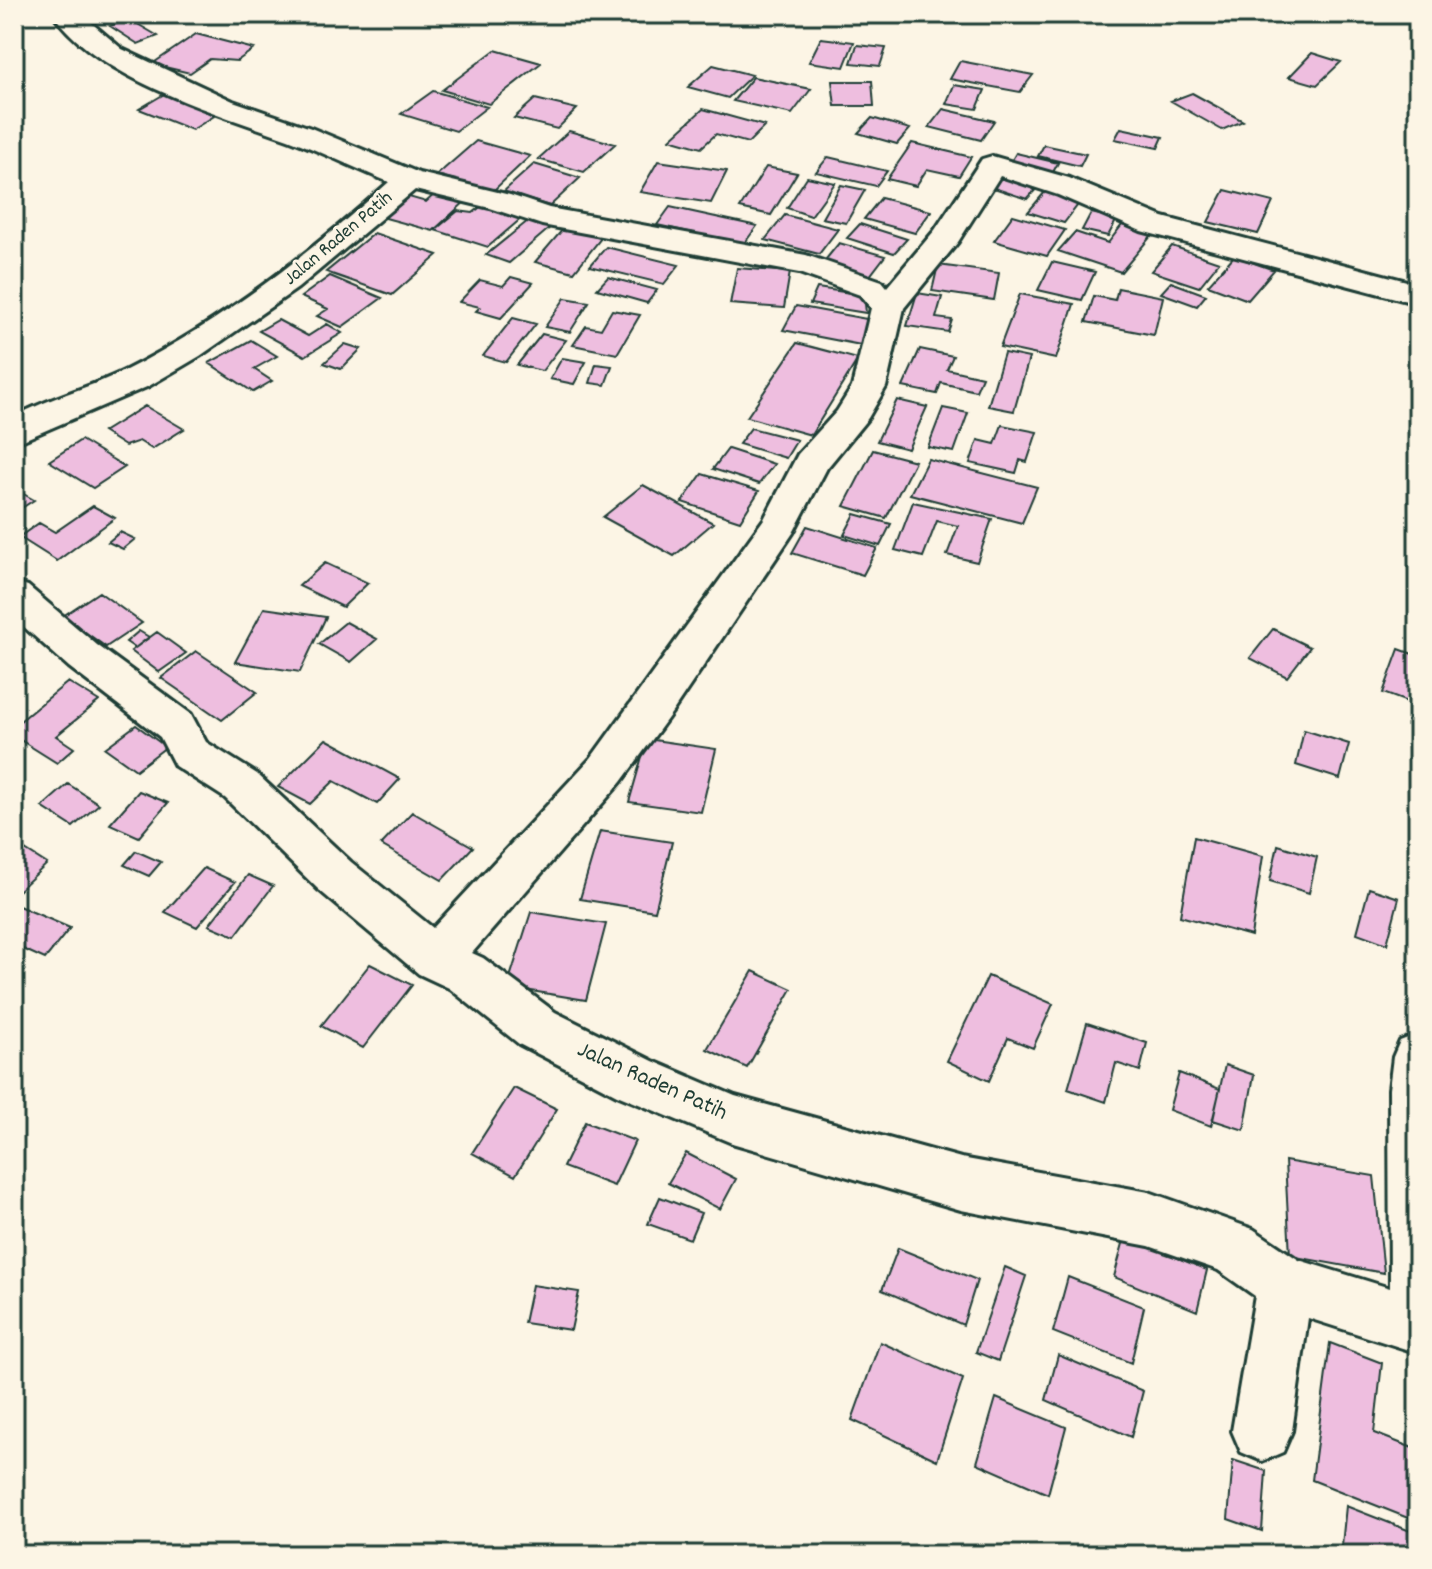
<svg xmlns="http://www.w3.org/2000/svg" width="1432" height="1569" font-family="Dekko,sans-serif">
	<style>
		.building { fill: #eebedf; stroke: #1f3d34; stroke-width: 2 }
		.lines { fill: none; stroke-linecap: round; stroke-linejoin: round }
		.minor-casing { stroke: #1f3d34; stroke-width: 6 }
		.minor { fill: #fcf5e5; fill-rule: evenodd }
		.labels { text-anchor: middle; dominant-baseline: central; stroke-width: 6; stroke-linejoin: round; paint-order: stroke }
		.far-street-label { font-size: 20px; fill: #1f3d34; stroke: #fcf5e5 }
		.street-label { font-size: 24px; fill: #1f3d34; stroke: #fcf5e5 }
	</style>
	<rect width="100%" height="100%" fill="#fcf5e5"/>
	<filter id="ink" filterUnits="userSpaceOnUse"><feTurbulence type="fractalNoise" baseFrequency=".0125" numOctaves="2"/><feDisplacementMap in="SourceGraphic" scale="16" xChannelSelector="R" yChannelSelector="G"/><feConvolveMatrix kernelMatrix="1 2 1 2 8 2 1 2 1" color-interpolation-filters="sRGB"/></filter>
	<g filter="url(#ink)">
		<path class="building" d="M129,19L158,36L138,44L110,26Z
			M196,34L254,49L237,61L210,59L190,73L152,64Z
			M821,38L854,42L844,67L809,62Z
			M857,45L886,48L880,66L851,63Z
			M495,50L541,63L489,104L442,90Z
			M1312,53L1341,62L1317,85L1289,77Z
			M960,61L1033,75L1020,92L950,79Z
			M713,65L752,75L728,98L688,87Z
			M753,77L811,89L792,114L733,101Z
			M832,81H872L874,106H835Z
			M954,85L985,90L977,109L946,104Z
			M433,91L487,107L456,131L401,114Z
			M166,93L219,113L192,130L139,109Z
			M1192,93L1243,121L1222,130L1171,101Z
			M535,99L577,109L557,129L514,118Z
			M703,109L765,126L748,143L716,134L701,148L670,139Z
			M943,109L994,121L981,140L929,127Z
			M872,118L910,129L897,144L858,133Z
			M1121,128L1163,137L1158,148L1115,139Z
			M569,131L615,144L584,172L538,159Z
			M476,141L530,156L493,191L437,175Z
			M912,143L971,157L959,176L927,169L916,186L887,179Z
			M1044,145L1086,154L1080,166L1038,156Z
			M1016,153L1058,163L1052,174L1009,165Z
			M828,157L887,171L876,186L816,172Z
			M658,161L727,171L711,203L640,192Z
			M534,164L580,178L550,206L503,192Z
			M766,167L797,173L771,215L740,208Z
			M997,173L1039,186L1027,199L985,185Z
			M807,177L835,183L811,216L787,208Z
			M841,185L865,190L846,223L822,218Z
			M1225,190L1273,202L1258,234L1208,222Z
			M437,192L467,200L433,231L378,216L402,195L426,202Z
			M1045,192L1080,202L1064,223L1028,212Z
			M881,198L931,211L915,233L864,219Z
			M484,204L523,217L488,247L435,230L458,211L473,213Z
			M670,207L757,226L744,244L657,225Z
			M1091,213L1117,219L1108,236L1082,230Z
			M785,215L838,229L819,254L765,240Z
			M1013,215L1065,230L1047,256L994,241Z
			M529,220L551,227L509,263L486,255Z
			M860,224L907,239L894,253L847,238Z
			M1122,225L1152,235L1121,272L1058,251L1075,232L1108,243Z
			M563,229L601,238L574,272L535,262Z
			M374,233L438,255L392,295L326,272Z
			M839,243L885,256L869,277L822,264Z
			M1172,246L1219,262L1199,287L1151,271Z
			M606,247L679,265L664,284L590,266Z
			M1234,256L1274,270L1248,300L1208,285Z
			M1052,262L1095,272L1082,300L1038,290Z
			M938,265L999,273L994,300L932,291Z
			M737,268L790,272L784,308L730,304Z
			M330,276L382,298L342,327L317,316L328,309L301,297Z
			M511,277L533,283L501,318L476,311L480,307L459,302L480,280L503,286Z
			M608,277L657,290L647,303L597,289Z
			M1171,282L1206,295L1197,306L1161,293Z
			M817,288L864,295L866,313L810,304Z
			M1118,288L1163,297L1154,335L1086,322L1094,296L1115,300Z
			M917,293L942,297L936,318L952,320L948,332L907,326Z
			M1020,294L1074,304L1056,359L1000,347Z
			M565,298L589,302L570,332L545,327Z
			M796,306L872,320L861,345L783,330Z
			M612,310L640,315L617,354L573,345L586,326L601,329Z
			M513,318L536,324L506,362L483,356Z
			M278,320L308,336L327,324L342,333L305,356L259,331Z
			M542,334L566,340L542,371L517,365Z
			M251,340L277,356L254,369L272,381L253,392L209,363Z
			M797,343L858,359L811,435L747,417Z
			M345,344L361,349L341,369L324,363Z
			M920,349L953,356L947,369L982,377L976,391L941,383L937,394L903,387Z
			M1004,353L1029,358L1014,411L988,406Z
			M562,358L586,362L574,384L550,379Z
			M596,364L612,366L605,385L590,383Z
			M897,400L927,407L908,449L877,441Z
			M145,406L184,429L152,449L139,441L125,446L103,432Z
			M943,408L968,413L954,452L928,447Z
			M1002,425L1037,432L1027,462L1020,460L1016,473L970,463L978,440L995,444Z
			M751,428L797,440L786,458L739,444Z
			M81,440L125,467L93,488L49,461Z
			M728,449L774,464L759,484L713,469Z
			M873,450L915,461L886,518L844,506Z
			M928,459L1037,487L1022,523L910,494Z
			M702,474L759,491L740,521L682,502Z
			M643,485L713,523L674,556L603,517Z
			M20,492L34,500L14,513V495Z
			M913,502L992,519L977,562L947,555L958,526L937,521L923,557L895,550Z
			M93,506L115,518L57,561L19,537L39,523L55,532Z
			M855,514L891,524L880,546L844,535Z
			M807,526L877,548L863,575L792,553Z
			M120,532L135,539L123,549L108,542Z
			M325,563L368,583L343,607L299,586Z
			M99,592L142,623L106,647L63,616Z
			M264,608L326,617L300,672L235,662Z
			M346,622L377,639L351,662L319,644Z
			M1273,629L1310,647L1287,677L1250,658Z
			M139,631L149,637L135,648L126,642Z
			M157,632L186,653L159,672L131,651Z
			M1399,649L1418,656L1415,686H1418V706L1383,693Z
			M196,651L257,692L222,720L161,678Z
			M68,682L99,701L56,736L74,748L57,763L14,736V726Z
			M136,725L166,747L136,770L105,748Z
			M1304,730L1349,744L1340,779L1296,765Z
			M326,739L400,779L377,804L334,781L310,804L278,787Z
			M647,739L716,749L701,812L629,802Z
			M68,784L99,804L73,827L42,807Z
			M139,791L168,803L139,837L110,824Z
			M412,812L473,847L442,880L381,845Z
			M600,831L672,842L655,911L580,899Z
			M1194,837L1263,856L1251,936L1180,916Z
			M14,843L47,864L18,891L14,888Z
			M1278,845L1317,857L1309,893L1270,881Z
			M136,851L161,862L149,876L124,865Z
			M204,868L235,882L197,927L165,912Z
			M248,875L273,886L235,936L209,925Z
			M1369,888L1399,898L1387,944L1357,933Z
			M14,904L70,928L45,959L14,945Z
			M531,912L606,924L586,1000L507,987Z
			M370,964L412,985L363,1048L321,1026Z
			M753,971L792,989L747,1068L707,1049Z
			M988,976L1053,1004L1033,1048L1008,1038L989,1081L947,1061Z
			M1087,1023L1147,1043L1140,1071L1116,1063L1106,1102L1068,1089Z
			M1225,1065L1254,1075L1244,1130L1213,1120Z
			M1179,1073L1220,1089L1211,1126L1169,1110Z
			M514,1088L557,1109L515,1176L472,1153Z
			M585,1122L635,1141L614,1186L563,1167Z
			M686,1153L736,1179L720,1209L668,1183Z
			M1285,1161L1374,1176L1384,1273L1290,1256Z
			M660,1197L701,1213L690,1239L648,1224Z
			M1125,1236L1207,1270L1197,1311L1114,1277Z
			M898,1248L977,1280L963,1325L882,1290Z
			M1005,1267L1026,1276L998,1361L976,1352Z
			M1068,1277L1144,1307L1131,1363L1053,1332Z
			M532,1285L579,1292L571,1330L524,1323Z
			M880,1342L963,1379L937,1460L852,1420Z
			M1330,1343L1382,1363L1374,1433L1418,1450V1522L1312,1480Z
			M1058,1355L1143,1391L1131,1437L1046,1400Z
			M996,1398L1066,1427L1048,1494L977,1463Z
			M1233,1460L1266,1471L1262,1531L1228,1519Z
			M1346,1506L1418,1534V1555H1341Z"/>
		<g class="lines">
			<g class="minor-casing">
				<path id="minor" d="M53,14H81L122,49L233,101L311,128L419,173L510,195L549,208L806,255L882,281L887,287L935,230L982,159L992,156L1069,178L1163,217L1418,284V304L1141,231L1058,195L1000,176L958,242L904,308L886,387L868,418L827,468L793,533L673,711L621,782L472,953L483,958L555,1012L653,1061L735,1096L961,1158L1149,1192L1253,1229L1299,1260L1390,1288L1389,1089L1393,1057L1400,1041L1418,1034V1353L1308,1318L1292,1431L1283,1452L1262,1461L1241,1452L1232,1431L1255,1296L1218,1270L1149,1246L961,1210L732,1143L617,1095L519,1044L449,988L419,974L319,890L225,798L175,766L160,737L69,667L14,618V582L28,586L97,645L191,714L206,742L257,774L351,862L433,928L591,758L764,519L798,454L837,411L852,387L871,308L860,295L799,273L542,225L490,208L415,190L298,288L200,356L149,386L14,444V417C50,397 90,388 126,370C222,322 310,253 389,182C355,168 322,152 288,139C216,113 98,79 53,14Z"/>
			</g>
			<use href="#minor" class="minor"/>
		</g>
	</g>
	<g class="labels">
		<g class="far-street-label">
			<text transform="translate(339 239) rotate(-40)">Jalan Raden Patih</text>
		</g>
		<g class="street-label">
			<text transform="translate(652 1082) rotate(24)">Jalan Raden Patih</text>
		</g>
	</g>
	<rect width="1432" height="1569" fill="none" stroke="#fcf5e5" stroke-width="48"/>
	<rect x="24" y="24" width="1384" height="1521" fill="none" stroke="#1f3d34" stroke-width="3" filter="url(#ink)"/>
</svg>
